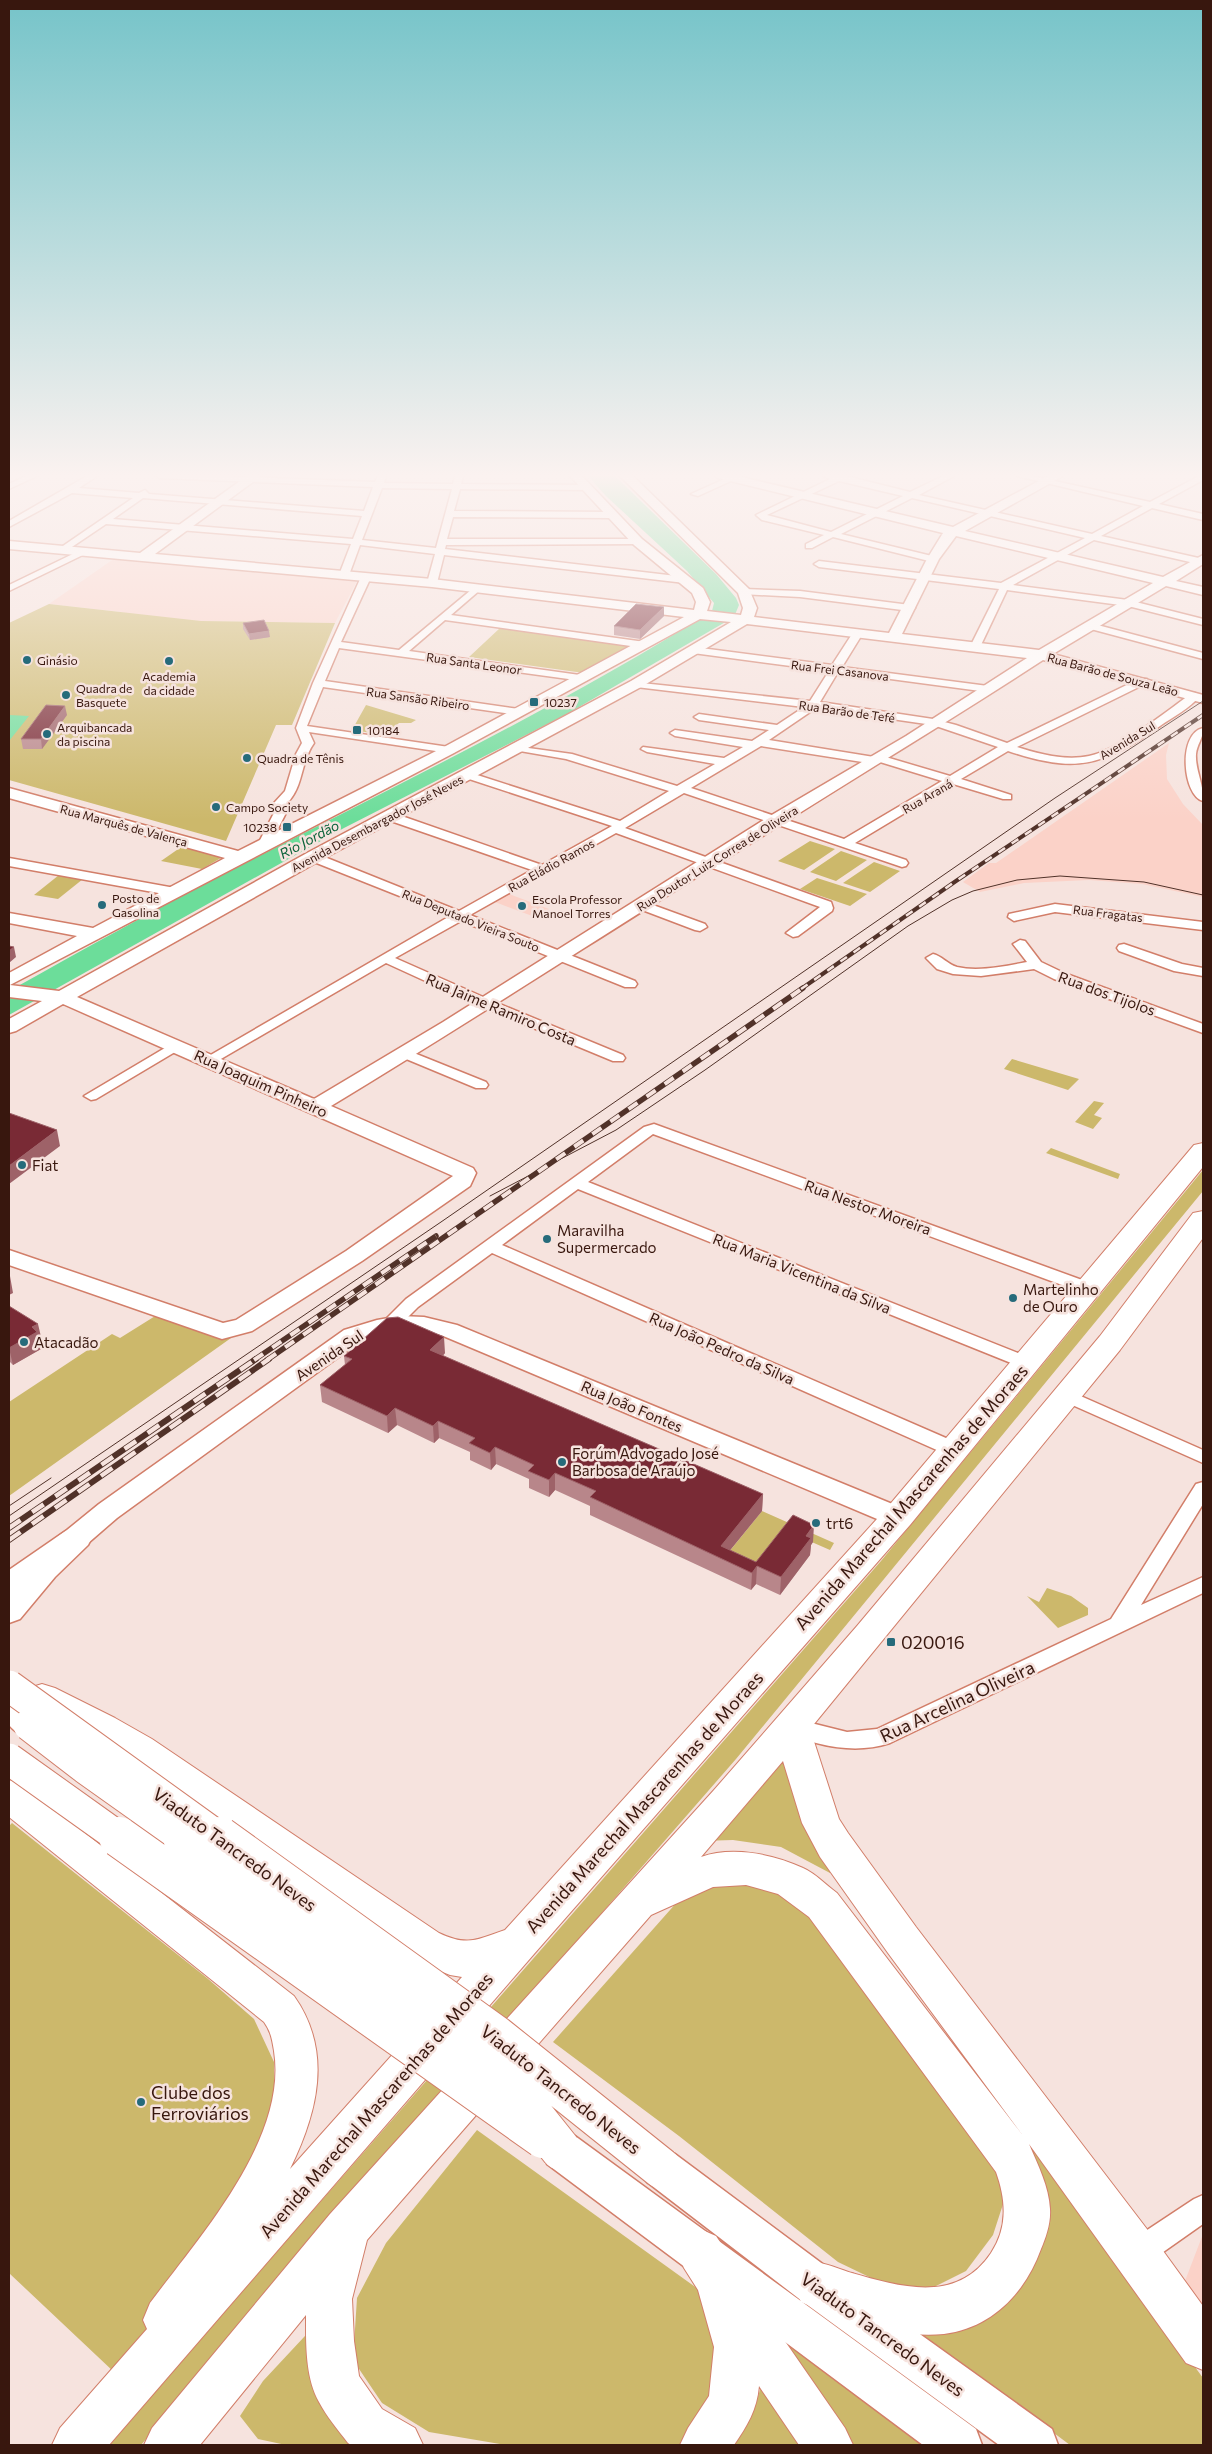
<svg xmlns="http://www.w3.org/2000/svg" width="1212" height="2454" font-family="Commissioner,sans-serif">
	<style>
		.built { fill: #fbd2c8 }
		.green { fill: #ccb86b }
		.water { fill: #6cdd9a }
		.lines { fill: none; stroke-linecap: round; stroke-linejoin: round }
		.street-casing { stroke: #d27e69; stroke-width: 3 }
		.secondary-casing { stroke: #d27e69; stroke-width: 3 }
		.primary-casing { stroke: #d27e69; stroke-width: 3 }
		.highway-casing { stroke: #d27e69; stroke-width: 2 }
		.street { fill: #fff; fill-rule: evenodd }
		.secondary { fill: #fff; fill-rule: evenodd }
		.primary { fill: #fff; fill-rule: evenodd }
		.highway { fill: #fff; fill-rule: evenodd }
		.tram { stroke: #513229; stroke-width: 1 }
		.rail-far2-casing { stroke: #513229; stroke-width: 4 }
		.rail-far1-casing { stroke: #513229; stroke-width: 5.5 }
		.rail-casing { stroke: #513229; stroke-width: 6 }
		.rail-far2 { stroke: #f6e3de; stroke-width: 2.5; stroke-dasharray: 8; stroke-linecap: butt }
		.rail-far1 { stroke: #f6e3de; stroke-width: 4; stroke-dasharray: 11; stroke-linecap: butt }
		.rail { stroke: #f6e3de; stroke-width: 4.5; stroke-dasharray: 14; stroke-linecap: butt }
		.primary-bridge-far1-casing { stroke: #d27e69; stroke-width: 33; stroke-linecap: butt }
		.primary-bridge-casing { stroke: #d27e69; stroke-width: 42; stroke-linecap: butt }
		.primary-bridge-far1 { stroke: #fff; stroke-width: 31 }
		.primary-bridge { stroke: #fff; stroke-width: 40 }
		.wall { fill: #b8868a }
		.shaded-wall { fill: #9e6268 }
		.building { fill: #792a35; stroke: #9e6268 }
		.poi-dot { fill: #266b7b; stroke: #f6e3de; stroke-width: 2 }
		.labels { text-anchor: middle; dominant-baseline: central; stroke-width: 5; stroke-linejoin: round; paint-order: stroke }
		.far-poi-label { font-size: 12px; fill: #38170e; stroke: #f6e3de; text-anchor: start }
		.far-street-label { font-size: 12px; fill: #38170e; stroke: #f6e3de }
		.far-water-label { font-size: 14px; font-style: italic; fill: #096238; stroke: #f6e3de }
		.street-label { font-size: 15px; fill: #38170e; stroke: #f6e3de }
		.poi-label { font-size: 15px; fill: #38170e; stroke: #f6e3de; text-anchor: start }
		.near-street-label { font-size: 18px; fill: #38170e; stroke: #f6e3de }
		.near-poi-label { font-size: 18px; fill: #38170e; stroke: #f6e3de; text-anchor: start }
	</style>
	<rect width="100%" height="100%" fill="#f6e3de"/>
	<path class="built" d="M115,558L353,580L357,581L335,623L201,621L178,640L122,612L49,604Z
		M1169,743L1166,755L1167,779L1183,804L1203,825V897L1142,884L1089,880L1024,883L980,892L963,882L989,863H996Z
		M509,894L549,909L535,917L495,902Z
		M1203,2234V2305L1185,2281Z"/>
	<path class="green" d="M49,604L201,621L335,623L292,725H276L226,841L9,780V623Z
		M500,628L633,645L584,673L469,657Z
		M366,705L416,720L411,723H399L385,735L352,730Z
		M810,841L835,849L804,870L778,861Z
		M184,845L226,855L202,869L161,861Z
		M841,851L867,860L836,881L810,872Z
		M874,862L900,871L870,892L843,883Z
		M59,875L83,879L58,899L34,895Z
		M817,878L867,894L850,906L800,889Z
		M1012,1059L1079,1079L1068,1090L1004,1069Z
		M1094,1101L1104,1103L1094,1115L1102,1118L1093,1129L1075,1122Z
		M1051,1148L1120,1174L1118,1179L1046,1153Z
		M1203,1170V1191L736,1759L335,2219L141,2445H102L253,2279L881,1561Z
		M160,1313L231,1338L9,1496V1402L112,1334L120,1338Z
		M762,1511L834,1543L830,1550L791,1533L755,1579L720,1563Z
		M1047,1588L1071,1596L1088,1608V1615L1058,1628L1027,1596L1039,1602Z
		M787,1739L831,1860L830,1873L781,1847L733,1840L700,1841Z
		M12,1823L207,1978L254,2019L274,2062V2116L250,2176L143,2334L114,2372L9,2273V1826Z
		M735,1882L778,1890L820,1918L1002,2161L1005,2198L993,2235L966,2271L934,2287L892,2288L838,2262L679,2136L553,2042L678,1901L701,1888Z
		M477,2130L705,2294L721,2385L693,2442L687,2445H506L429,2432L382,2403L353,2360L357,2298L386,2243Z
		M1024,2132L1203,2378V2445H1070L904,2321L1039,2233Z
		M745,2299L941,2445H844L800,2386Z
		M318,2322L367,2442L372,2445H286L258,2439L240,2416L263,2381Z
		M761,2387L812,2445H732L750,2420Z"/>
	<path class="water" d="M588,476H615L716,574L736,598L739,605L734,617L567,714L344,828L9,1015V991C86,948 163,905 242,865C400,783 561,706 712,611L714,603L687,571L606,496Z
		M9,715L29,716L9,741Z"/>
	<g class="lines">
		<g class="street-casing">
			<path id="street" d="M26,476H37L9,489V484Z
				M87,476H97L79,488L139,493L145,490L149,494L364,511L373,487L160,478L156,476H222L375,482L378,476H386L384,483L453,484L455,476H463L461,484L587,485L591,488L590,490L460,489L454,511L611,512L615,515L611,518L453,517L447,539H638L641,540V544L446,545L445,549L685,577L690,580L685,583L444,555L437,583L432,586L427,583L435,554L360,545L349,575L344,578L339,575L351,544L106,524L63,553L60,552V548L133,498L72,493L9,527V521ZM382,488L452,489L436,548L362,540ZM143,498L362,516L353,539L113,519Z
				M731,476H742L698,496L691,494Z
				M823,476H846L910,492L943,476H954L919,495L1092,534L1143,506L1017,476H1032L1150,502L1199,476H1203V480L1159,504L1203,514V520L1152,508L1101,536L1203,559V565L1094,540L1013,585L1128,600L1203,619V625L1128,606L1007,590L980,647L979,649H971L970,647L999,589L819,567L814,564L819,561L1001,583L1085,538L912,498L841,534L936,557L938,559L933,562L833,537L812,548H806V544L824,535L762,520L756,515L830,479ZM839,481L903,496L831,532L767,515Z
				M81,550L89,552L9,591V585Z
				M366,574L371,577L341,642L399,650L477,585L482,588L480,590L451,615L645,642L650,645L645,648L445,620L409,651L587,676V680L583,681L339,648L325,681L519,709L524,712L519,715L323,687L307,726L449,747L455,750L449,753L309,732L314,743C300,762 304,788 286,804L287,811L269,846L267,849H259L257,846L275,811L274,803L285,791L296,754L302,743L296,728L313,683L361,577Z
				M744,589L800,591L910,605L915,608L910,611L800,597L741,594L739,592Z
				M1090,623L1203,653V659L1087,628L1085,626Z
				M858,630L863,633L842,667L988,686L993,689L988,692L838,672L820,702L933,719L956,725L1007,743L1139,679H1147V683L1017,747C1039,754 1065,761 1089,756C1119,750 1165,712 1191,694L1195,693L1200,696C1190,708 1173,717 1160,726C1102,766 1077,774 1008,751L961,779L1011,795V799H1003L953,784L855,843L906,860L908,863L906,866L902,867L684,793L625,828L831,902L833,908L832,911L798,936L793,937L786,933L820,907L616,833L470,915L635,981L637,984L635,987H625L461,921L395,958L490,1000L623,1055L625,1058L623,1061H613L480,1006L386,963L214,1063H204L202,1060L450,916L309,860L307,857L309,854H317L459,911L532,870L385,819L383,816L385,813H393L542,865L612,826L463,777V773H471L620,821L669,791L566,759L514,750V746L572,754L677,786L715,764L647,752L641,749L643,747L724,758L743,747L675,736L670,733L675,730L752,741L769,730L699,720L694,717L699,714L777,725L804,707L636,687L632,686V682L810,701L829,671L693,653L688,650L693,647L832,665L854,631ZM816,708L933,725L998,747L950,776L879,755L874,757L769,740ZM761,746L875,764L880,762L942,781L844,839L691,788Z
				M1203,728C1204,737 1197,744 1196,754C1195,770 1204,784 1203,801C1183,796 1177,734 1203,728Z
				M9,858L175,888L181,892L175,896L9,866Z
				M642,901L705,924L707,927L700,931L695,930L637,908L636,905Z
				M1055,904L1203,922V930L1055,912L1014,921L1008,917L1009,914Z
				M1020,940L1025,941L1041,962L1064,973L1203,1024V1033L1054,979L1034,969L981,976L953,974L937,969L926,958L933,954C942,956 947,964 957,967C979,972 1005,966 1027,962L1013,944Z
				M1124,944L1182,964L1203,968V976L1174,971L1119,951L1117,948L1119,945Z
				M175,1042L180,1043L182,1046L180,1049L96,1099L91,1100L84,1096Z
				M404,1049L486,1082L488,1085L486,1088H476L399,1056L397,1053L399,1050Z
				M654,1124L1093,1284L1095,1288L1093,1292H1081L653,1134L588,1182L1033,1359L1036,1363L1033,1367H1021L578,1189L502,1245L962,1445L964,1450L962,1455L955,1456L948,1455L492,1253L418,1307L397,1328H385L382,1324L385,1320L406,1299L644,1127Z
				M1067,1390L1203,1450V1463L1061,1400L1058,1396L1061,1392Z
				M1203,1482V1504L1141,1605L1203,1577V1593L890,1743C853,1755 819,1745 783,1733L780,1727L783,1721L791,1718L847,1732L877,1729L1111,1619L1196,1484Z
				M1203,2195V2224L1149,2262L1139,2266L1129,2262L1125,2252L1129,2242L1194,2199Z"/>
		</g>
		<g class="secondary-casing">
			<path id="secondary" d="M247,476H261L155,554L432,579L694,610L696,602L692,593L634,545L570,476H582L642,539L703,588L710,602L707,611L741,615L743,608L738,593L620,476H633L749,589L757,608L754,617L889,633L927,559L943,533L718,478L716,476H737L953,527L1048,476H1063L965,531L1163,577L1203,555V564L1176,581L1203,587V595L1166,586L1053,654L1203,695V703L1043,660C957,716 869,769 782,824C631,917 483,1014 331,1106L473,1168L476,1173L470,1186L362,1261L252,1331L222,1339L9,1265V1250L223,1323L236,1320L346,1251L453,1176L63,1004L16,1031L9,1033V1019L42,1001L9,997V973L77,936L9,923V913L93,928L225,858L9,798V788L238,851L444,747L684,617L432,587L9,549V541L140,553ZM956,536L1153,583L1039,650L902,634L939,559ZM700,619L731,622L631,681L307,853L59,991L10,985L454,753ZM747,624L1027,658L906,736L770,816L443,1022L314,1099L77,997L319,861L641,687Z
				M400,1316L424,1317L457,1325L907,1510L911,1517L907,1524L898,1527L889,1524L441,1335C414,1328 387,1331 362,1340L117,1518L87,1544L19,1591L9,1594V1570L67,1530L99,1504L344,1330L377,1320Z"/>
		</g>
		<g class="primary-casing">
			<path id="primary" d="M77,1526L88,1529L92,1537L88,1545L55,1577L20,1619L9,1623V1590C26,1570 52,1534 77,1526Z
				M9,1691C25,1696 38,1710 46,1725L41,1734C26,1739 19,1736 9,1725Z
				M561,2131L575,2136L976,2429L982,2445H923L547,2164L541,2150L547,2136Z
				M661,2148L675,2154L832,2271L1052,2429L1058,2445H999L802,2301L647,2182L641,2168L647,2154Z"/>
		</g>
		<g class="highway-casing">
			<path id="highway" d="M1203,1143V1167L910,1525L534,1954L109,2445H52L60,2428L147,2329L143,2320L150,2303C199,2237 288,2139 274,2051C272,2039 271,2032 264,2022L9,1817V1780L22,1784L294,1996C333,2051 318,2112 290,2169L462,1977L450,1975L411,1959L126,1761L89,1738L29,1708L24,1698L29,1688L42,1684L55,1688L115,1718L152,1739L439,1933C468,1947 478,1939 505,1930L886,1509L1194,1145Z
				M1203,1211V1238L1120,1350L810,1729L839,1819L848,1833L916,1927L1153,2237L1203,2306V2370L1186,2363L1029,2144C1038,2165 1049,2187 1050,2209C1051,2223 1046,2237 1041,2249C1025,2293 992,2328 944,2334C897,2339 843,2320 801,2302L794,2286L801,2270C806,2267 813,2263 818,2263C829,2264 841,2270 852,2273C901,2287 957,2304 991,2253C1008,2227 1006,2200 996,2172L809,1917L778,1894L746,1885L713,1887L651,1915L367,2240L352,2299L354,2341L359,2376L382,2409L415,2428L423,2445H351L348,2443C338,2430 327,2417 319,2402C305,2377 306,2343 306,2315L200,2445H144L152,2428L330,2214L714,1790L857,1626L1100,1336L1193,1213ZM783,1761L802,1823L820,1857L888,1953L1024,2137L837,1893C826,1885 815,1873 803,1868C773,1854 732,1846 701,1857Z
				M700,2229L716,2236L730,2257L745,2292L753,2295L845,2428L853,2445H799L759,2386C757,2410 747,2426 734,2445H680L688,2428L709,2396L714,2347L698,2290L684,2268L677,2252L684,2236Z"/>
		</g>
		<use href="#street" class="street"/>
		<use href="#secondary" class="secondary"/>
		<use href="#primary" class="primary"/>
		<use href="#highway" class="highway"/>
		<path class="tram" d="M490,1196L616,1130L705,1070L908,926L952,900L973,891L1017,880L1060,876L1144,882L1203,895
			M9,1506L51,1478
			M9,1516L441,1222L1055,798L1203,701"/>
		<g class="rail-far2-casing">
			<path id="rail-far2" d="M801,989L956,881L1203,715"/>
		</g>
		<g class="rail-far1-casing">
			<path id="rail-far1" d="M254,1360L436,1236
				M267,1360L803,988"/>
		</g>
		<g class="rail-casing">
			<path id="rail" d="M9,1528L256,1359
				M9,1540L269,1359"/>
		</g>
		<use href="#rail-far2" class="rail-far2"/>
		<use href="#rail-far1" class="rail-far1"/>
		<use href="#rail" class="rail"/>
		<g class="primary-bridge-far1-casing">
			<path id="primary-bridge-far1" d="M9,1686L221,1839
				M29,1725L85,1768L185,1839
				M9,1759L121,1839"/>
		</g>
		<g class="primary-bridge-casing">
			<path id="primary-bridge" d="M119,1837L543,2138
				M183,1837L531,2084
				M220,1837L496,2036L661,2168
				M181,1856L521,2100L561,2150"/>
		</g>
		<use href="#primary-bridge-far1" class="primary-bridge-far1"/>
		<use href="#primary-bridge" class="primary-bridge"/>
	</g>
	<path class="wall" d="M664,616L640,639L614,635V626Z
		M243,623L270,637L250,640L243,629Z
		M67,715L42,749H23L21,739Z
		M9,1306L42,1341L40,1342L41,1349L13,1365L9,1361Z
		M445,1353L443,1356L763,1494L762,1511L730,1550L756,1562L813,1542L811,1545L810,1555L780,1595L756,1584L751,1590L590,1515V1506L555,1490L549,1497L529,1488V1479L496,1464L491,1470L470,1460V1452L439,1438L434,1443L397,1425L388,1433L322,1402L320,1385L345,1365L344,1356Z"/>
	<path class="shaded-wall" d="M664,607V616L640,639V630Z
		M269,631L270,637L250,640L249,634Z
		M65,706L67,715L42,749L41,739Z
		M14,947L16,957L9,963V951Z
		M57,1130L60,1146L9,1184V1166Z
		M10,1276L13,1293L9,1295V1277Z
		M38,1324L42,1341L40,1342L41,1349L13,1365L9,1348L32,1327Z
		M444,1337L445,1353L431,1367L430,1350Z
		M395,1408L397,1425L388,1433L387,1416Z
		M438,1421L439,1438L434,1443L433,1426Z
		M495,1447L496,1464L491,1470L490,1453Z
		M555,1473V1490L549,1497V1480Z
		M763,1494L762,1511L723,1559L721,1546Z
		M814,1525L813,1542L811,1545L810,1555L780,1595L781,1577L806,1536Z
		M757,1566L756,1584L751,1590L752,1573Z"/>
	<path class="building" d="M636,604L664,607L640,630L614,626Z
		M264,620L269,631L249,634L243,623Z
		M46,705L65,706L41,739H21Z
		M9,946L14,947L9,951Z
		M9,1113L57,1130L9,1166Z
		M9,1306L38,1324L32,1327L37,1332L9,1348Z
		M398,1317L444,1337L430,1350L763,1494L721,1546L756,1562L793,1515L814,1525L806,1536L811,1538L781,1577L757,1566L752,1573L590,1497L596,1491L555,1473L549,1480L528,1471L534,1465L495,1447L490,1453L469,1443L475,1438L438,1421L433,1426L395,1408L387,1416L320,1385L352,1359L344,1356L387,1318Z"/>
	<linearGradient id="sky" x2="0" y2="1"><stop stop-color="#76c4c9"/><stop offset="0.58" stop-color="#fbf2f0"/><stop offset="1" stop-color="#fbf2f0" stop-opacity="0"/></linearGradient>
	<rect width="1212" height="820" fill="url(#sky)"/>
	<g class="poi-dot">
		<circle cx="27" cy="660" r="5"/>
		<circle cx="169" cy="661" r="5"/>
		<circle cx="66" cy="695" r="5"/>
		<rect x="529" y="697" width="10" height="10" rx="2.5"/>
		<rect x="352" y="725" width="10" height="10" rx="2.5"/>
		<circle cx="47" cy="734" r="5"/>
		<circle cx="247" cy="758" r="5"/>
		<circle cx="216" cy="807" r="5"/>
		<rect x="282" y="822" width="10" height="10" rx="2.5"/>
		<circle cx="102" cy="905" r="5"/>
		<circle cx="522" cy="906" r="5"/>
		<circle cx="22" cy="1165" r="5"/>
		<circle cx="547" cy="1239" r="5"/>
		<circle cx="1013" cy="1298" r="5"/>
		<circle cx="24" cy="1342" r="5"/>
		<circle cx="562" cy="1462" r="5"/>
		<circle cx="816" cy="1523" r="5"/>
		<rect x="886" y="1637" width="10" height="10" rx="2.5"/>
		<circle cx="141" cy="2102" r="5"/>
	</g>
	<g class="labels">
		<g class="far-poi-label">
			<text x="37" y="660">Ginásio</text>
			<text x="169" y="676" text-anchor="middle">Academia<tspan x="169" dy="14">da cidade</tspan></text>
			<text x="76" y="688">Quadra de<tspan x="76" dy="14">Basquete</tspan></text>
			<text x="544" y="702">10237</text>
			<text x="57" y="727">Arquibancada<tspan x="57" dy="14">da piscina</tspan></text>
			<text x="367" y="730">10184</text>
			<text x="257" y="758">Quadra de Tênis</text>
			<text x="226" y="807">Campo Society</text>
			<text x="277" y="827" text-anchor="end">10238</text>
			<text x="112" y="898">Posto de<tspan x="112" dy="14">Gasolina</tspan></text>
			<text x="532" y="899">Escola Professor<tspan x="532" dy="14">Manoel Torres</tspan></text>
		</g>
		<g class="far-street-label">
			<text transform="translate(474 663) rotate(8)">Rua Santa Leonor</text>
			<text transform="translate(840 670) rotate(7)">Rua Frei Casanova</text>
			<text transform="translate(1113 674) rotate(15)">Rua Barão de Souza Leão</text>
			<text transform="translate(418 698) rotate(8)">Rua Sansão Ribeiro</text>
			<text transform="translate(847 711) rotate(8)">Rua Barão de Tefé</text>
			<text transform="translate(1127 740) rotate(-31)">Avenida Sul</text>
			<text transform="translate(927 796) rotate(-30)">Rua Araná</text>
			<text transform="translate(377 823) rotate(-28)">Avenida Desembargador José Neves</text>
			<text transform="translate(124 825) rotate(15)">Rua Marquês de Valença</text>
			<text transform="translate(717 858) rotate(-32)">Rua Doutor Luiz Correa de Oliveira</text>
			<text transform="translate(551 865) rotate(-29)">Rua Eládio Ramos</text>
			<text transform="translate(1108 913) rotate(7)">Rua Fragatas</text>
			<text transform="translate(471 920) rotate(22)">Rua Deputado Vieira Souto</text>
		</g>
		<g class="far-water-label">
			<text transform="translate(309 839) rotate(-28)">Rio Jordão</text>
		</g>
		<g class="street-label">
			<text transform="translate(1107 993) rotate(20)">Rua dos Tijolos</text>
			<text transform="translate(501 1009) rotate(23)">Rua Jaime Ramiro Costa</text>
			<text transform="translate(261 1083) rotate(24)">Rua Joaquim Pinheiro</text>
			<text transform="translate(868 1207) rotate(20)">Rua Nestor Moreira</text>
			<text transform="translate(802 1273) rotate(22)">Rua Maria Vicentina da Silva</text>
			<text transform="translate(722 1348) rotate(24)">Rua João Pedro da Silva</text>
			<text transform="translate(329 1355) rotate(-34)">Avenida Sul</text>
			<text transform="translate(632 1406) rotate(23)">Rua João Fontes</text>
		</g>
		<g class="poi-label">
			<text x="32" y="1165">Fiat</text>
			<text x="557" y="1230">Maravilha<tspan x="557" dy="17">Supermercado</tspan></text>
			<text x="1023" y="1289">Martelinho<tspan x="1023" dy="17">de Ouro</tspan></text>
			<text x="34" y="1342">Atacadão</text>
			<text x="572" y="1453">Forúm Advogado José<tspan x="572" dy="17">Barbosa de Araújo</tspan></text>
			<text x="826" y="1523">trt6</text>
		</g>
		<g class="near-street-label">
			<text transform="translate(911 1497) rotate(-49)">Avenida Marechal Mascarenhas de Moraes</text>
			<text transform="translate(957 1701) rotate(-25)">Rua Arcelina Oliveira</text>
			<text transform="translate(644 1802) rotate(-48)">Avenida Marechal Mascarenhas de Moraes</text>
			<text transform="translate(235 1849) rotate(36)">Viaduto Tancredo Neves</text>
			<text transform="translate(561 2089) rotate(38)">Viaduto Tancredo Neves</text>
			<text transform="translate(376 2105) rotate(-49)">Avenida Marechal Mascarenhas de Moraes</text>
			<text transform="translate(883 2334) rotate(36)">Viaduto Tancredo Neves</text>
		</g>
		<g class="near-poi-label">
			<text x="901" y="1642">020016</text>
			<text x="151" y="2092">Clube dos<tspan x="151" dy="21">Ferroviários</tspan></text>
		</g>
	</g>
	<rect width="1212" height="2454" fill="none" stroke="#38170e" stroke-width="20"/>
</svg>
